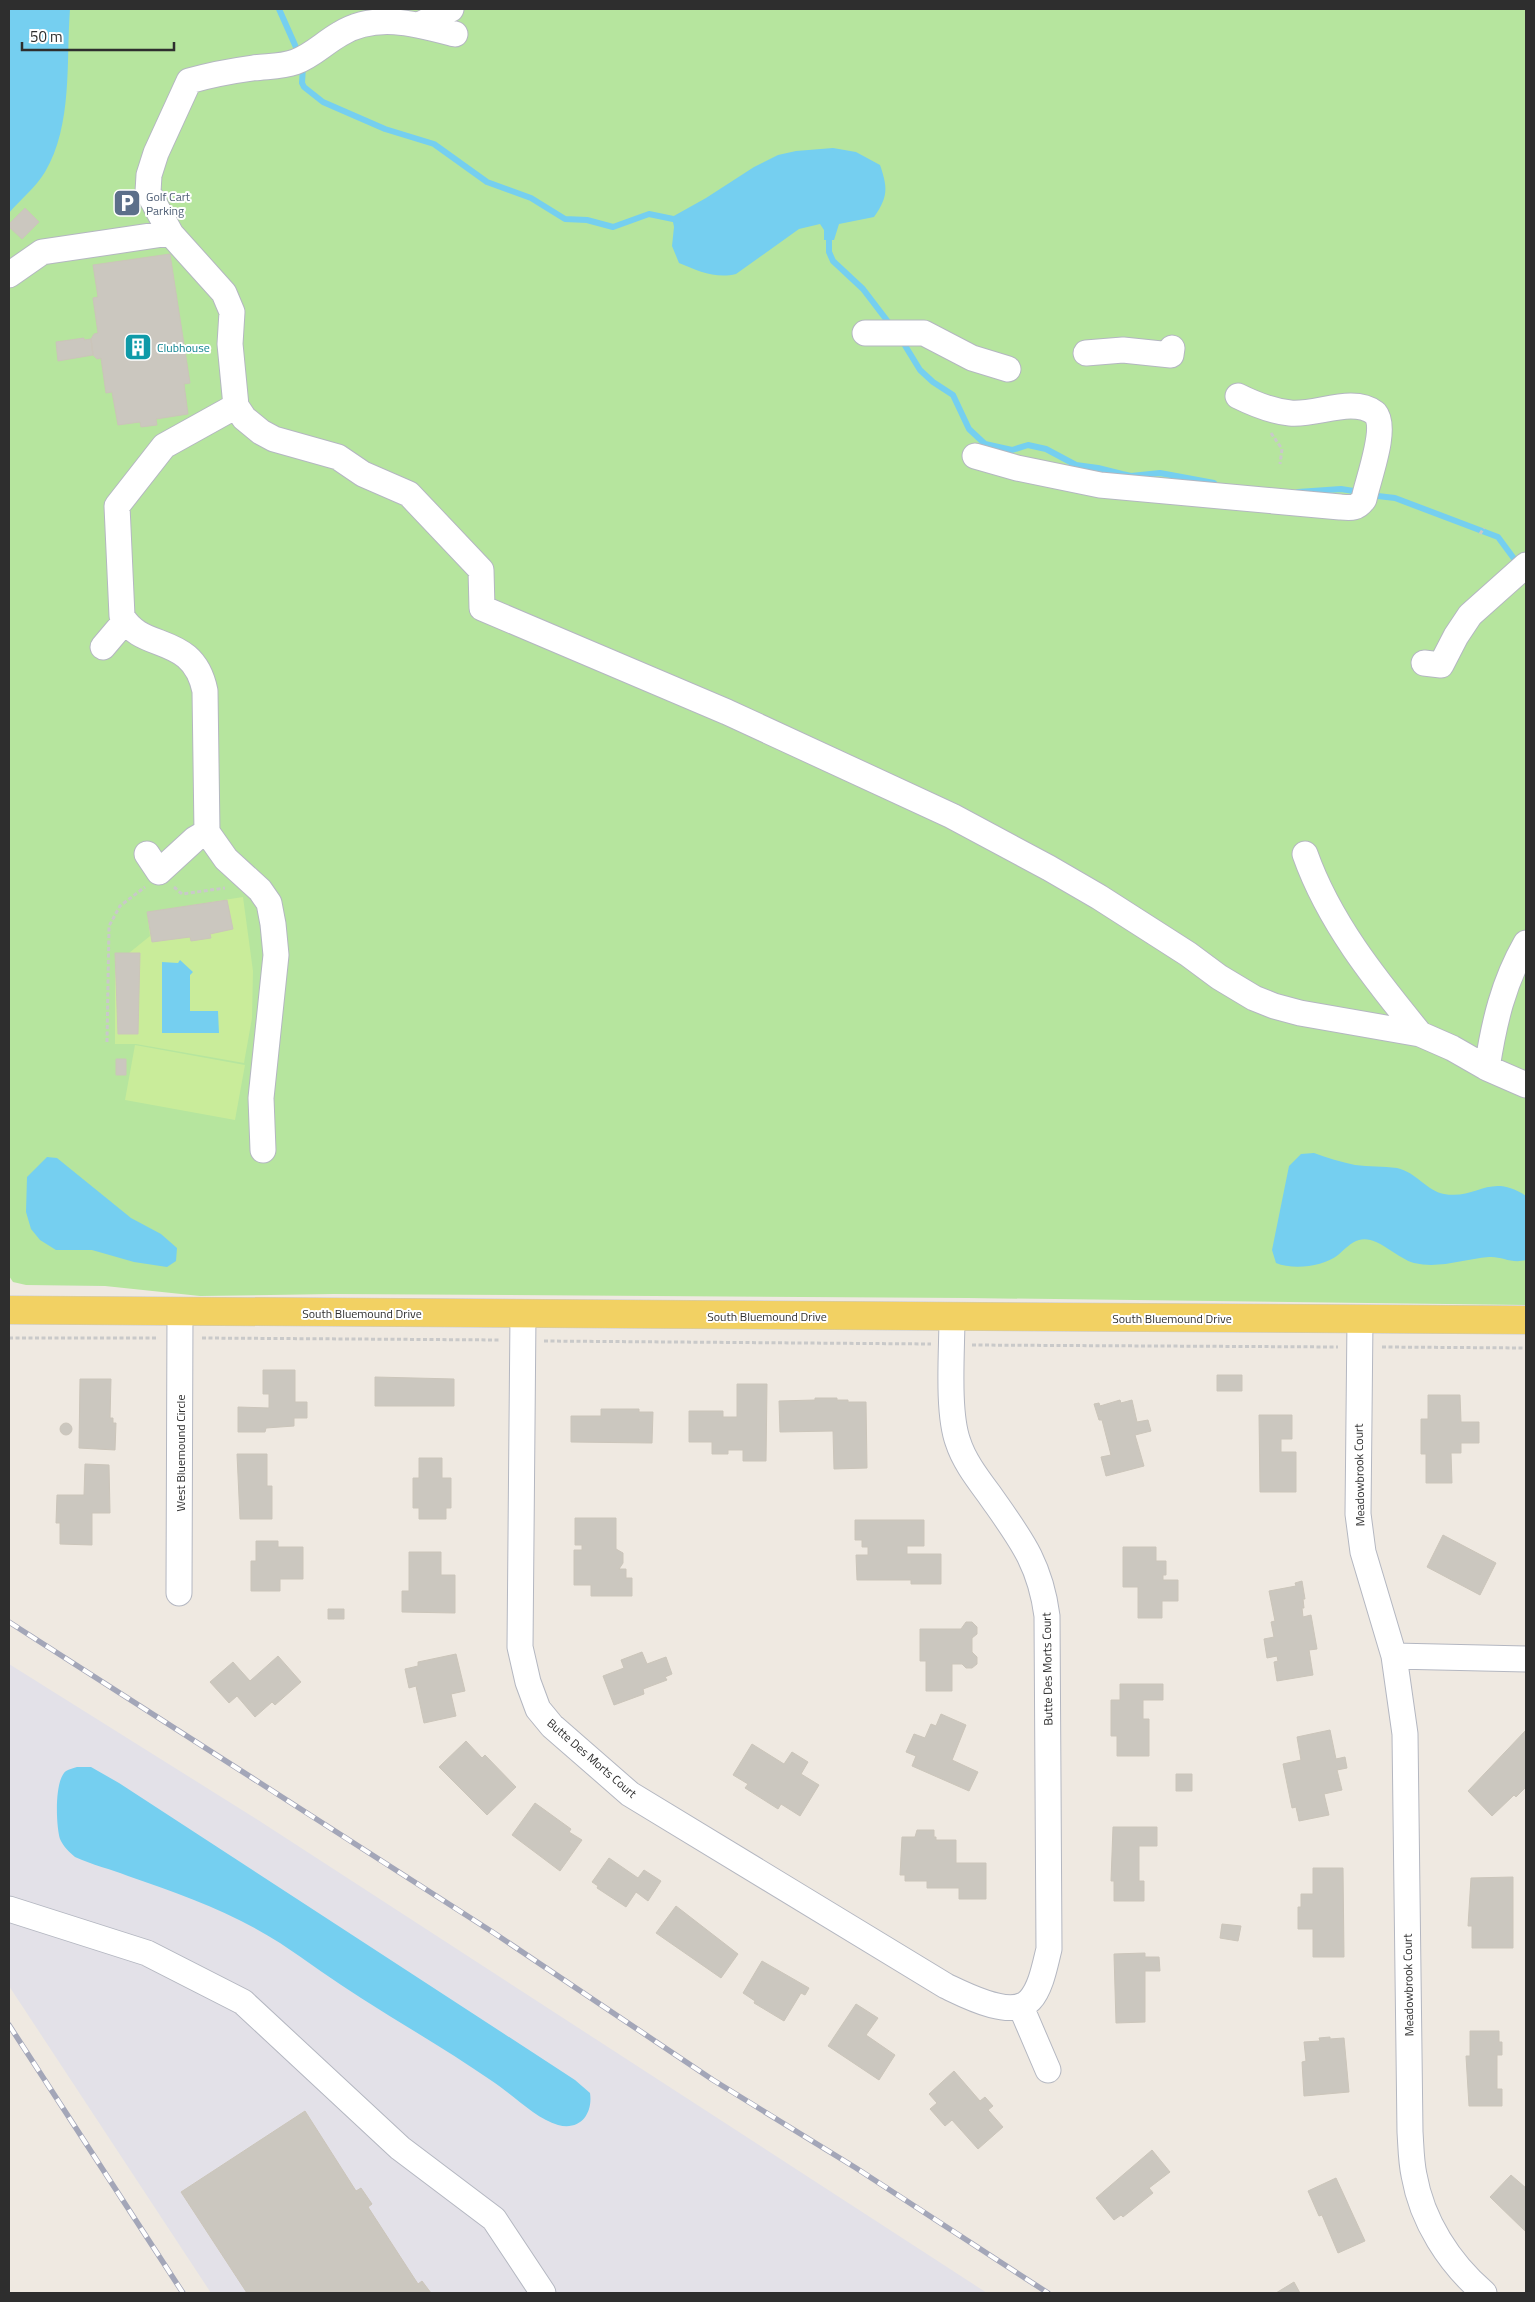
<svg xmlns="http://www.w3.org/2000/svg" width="1535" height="2302" font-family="'Titillium Web',sans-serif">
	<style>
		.industrial { fill: #e3e1e8 }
		.green { fill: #b6e59e }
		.pitch { fill: #c9ec9a }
		.water { fill: #75cff0 }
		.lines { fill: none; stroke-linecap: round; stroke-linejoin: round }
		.stream { stroke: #75cff0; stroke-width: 6 }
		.building { fill: #cbc7bf; stroke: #cbc5ba }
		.minor-casing { stroke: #b4b7c1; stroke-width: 27 }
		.major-casing { stroke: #c9c9c9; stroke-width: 29 }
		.path { stroke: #c9c9c9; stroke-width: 3; stroke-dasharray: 4 2.5; stroke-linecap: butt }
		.minor { stroke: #fff; stroke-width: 25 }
		.major { stroke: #f2d163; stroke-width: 28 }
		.rail-casing { stroke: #a3a6b8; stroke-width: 5.5 }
		.rail { stroke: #fff; stroke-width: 4; stroke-dasharray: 11; stroke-linecap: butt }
		.labels { text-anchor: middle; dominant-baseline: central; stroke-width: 4; stroke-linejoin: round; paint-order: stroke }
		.service-label { font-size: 12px; fill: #4e5e75; stroke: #fff; text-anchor: start }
		.culture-label { font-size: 12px; fill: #0d838f; stroke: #fff; text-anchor: start }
		.street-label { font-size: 12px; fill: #2e2e2e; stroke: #fff }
	</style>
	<rect width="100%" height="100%" fill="#efe9e1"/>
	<path class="industrial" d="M9,1664L258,1820L987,2293H211L9,1986Z"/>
	<path class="green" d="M9,9H1526V1305L968,1298L334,1294L200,1296L105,1286L26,1285L13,1282L9,1276Z"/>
	<path class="pitch" d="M243,897L253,971L252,1018L244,1063L136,1044H115V953H129L150,936L147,912Z
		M135,1045L245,1065L235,1120L125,1100Z"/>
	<path class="water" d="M9,9H70C66,61 73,125 45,172C36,187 20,200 9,213Z
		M833,148L856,152L880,165C888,188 888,197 874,217L839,224L834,240H824V230L820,224L799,229L736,274C716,279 698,271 679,263L672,246L674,227L672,217L706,198L754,167L778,155L796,151Z
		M180,960L193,972L190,975V1011H218L219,1033H162V962L178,963Z
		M1314,1153C1327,1158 1341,1162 1355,1165C1369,1167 1383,1166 1397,1168C1416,1172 1427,1191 1444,1194C1477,1200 1490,1172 1526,1196V1260C1511,1264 1502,1256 1489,1257C1463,1259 1440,1269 1414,1263C1396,1258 1377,1235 1359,1240C1351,1242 1344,1250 1338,1255C1323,1267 1293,1270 1276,1263L1272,1250L1289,1166L1301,1154Z
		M47,1157L57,1158L131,1218L161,1234L177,1248L176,1261L167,1267L134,1262L92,1250H56L40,1240L31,1229L26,1212L27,1177Z
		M77,1767H91L119,1783L575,2080L590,2093C593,2113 581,2131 558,2125C536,2119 512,2094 492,2081C450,2052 405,2026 361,1998C334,1981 307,1961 280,1943C233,1913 181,1894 128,1876C111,1869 92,1865 75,1857C69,1852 63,1846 60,1839C56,1826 54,1780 66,1771C69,1769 74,1768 77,1767Z"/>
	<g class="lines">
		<path class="stream" d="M279,9L299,54
			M303,66L302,83L304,87L323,102L385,129L434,144L487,182L531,198L565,219L587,220L613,227L649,214L678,220
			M829,233V252L833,261L863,289L892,327
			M901,339L920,370L933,382L953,395L969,429L985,444L1012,450L1028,445L1046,449L1076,465L1098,468L1122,474L1131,476L1160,473L1214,483
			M1298,492L1341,489L1360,492
			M1369,495L1395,498L1498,537L1518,564"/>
	</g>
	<path class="building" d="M25,208L39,222L22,239L9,227V224Z
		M170,254L190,383L184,384L188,414L156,419L157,425L141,427L140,422L118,425L112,392L106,393L101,358L97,359L93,355L91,339L94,334L98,333L93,298L98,297L93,265Z
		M84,338V340L91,339L93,355L58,361L56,342Z
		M227,900L233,929L210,934L211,938L191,941L190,937L152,942L147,912Z
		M115,953H140L138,1034H118Z
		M116,1059H126V1075H116Z
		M263,1370H295V1402H307V1418H294V1426L266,1428L265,1432H238V1407L269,1408V1394H263Z
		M1217,1375H1242V1391H1217Z
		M375,1377L454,1379V1406H375Z
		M80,1379H111L110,1418H113V1423H116L115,1450L79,1448Z
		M737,1384H767L766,1461H743V1450H728V1454H712V1442H689V1411H723V1417H737Z
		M1428,1395H1460L1461,1422H1479V1443H1461V1453H1451L1452,1483H1426V1454H1421V1419H1428Z
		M815,1398H837V1400H848V1402H866L867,1468L834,1469L833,1431L780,1432L779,1401L815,1400Z
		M1120,1400L1121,1403L1132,1400L1137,1422L1148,1420L1151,1431L1135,1435L1144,1466L1106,1476L1101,1457L1111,1455L1102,1420H1099L1094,1404L1099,1403L1100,1406Z
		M601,1409H639V1412H653L652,1443L571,1442V1416H601Z
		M1259,1415H1292V1439H1281V1452H1296V1492H1260Z
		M60 1429a6 6 0 1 1 12 0a6 6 0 1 1-12 0Z
		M237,1454H267V1486H272V1519H240Z
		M419,1458H442V1478H451V1508H446V1519H419V1508H413V1478H419Z
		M85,1464L109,1465L110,1513H92V1545L60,1544V1523H56L57,1495H84Z
		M575,1518H616V1549L623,1553V1563L619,1569H626V1578H632V1596H591V1585H574V1550H582V1545H575Z
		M855,1520H924V1546H907V1554H941V1584H911V1580H857L856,1555H868V1547H862V1540H855Z
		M1443,1535L1496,1563L1480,1595L1427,1567Z
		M256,1541H278V1547H303V1579H280V1591H251V1561H256Z
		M1123,1547H1156V1561H1166V1575H1163V1580H1178V1601H1162V1618H1138V1587H1123Z
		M409,1552H441V1575H455V1613L402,1612V1591H409Z
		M1302,1581L1305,1599H1303L1304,1608H1302L1303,1617L1311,1615L1317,1649L1309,1650L1313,1675L1277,1681L1274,1662L1278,1661L1277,1656L1267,1658L1264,1639L1274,1637L1271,1622L1275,1621L1269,1591L1296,1586L1295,1583Z
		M328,1609H344V1619H328Z
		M966,1622H972L977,1627V1634L972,1638V1652L977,1657V1664L972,1668H966L962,1664H952V1691H926V1661H920V1629H961Z
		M642,1652L647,1664L666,1657L672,1674L665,1677L667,1680L643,1689L644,1694L614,1705L603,1676L624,1668L621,1660Z
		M456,1654L465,1691L451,1694L456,1716L424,1723L416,1686L409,1688L405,1669L418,1666V1662Z
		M278,1656L301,1682L275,1705L272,1702L255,1717L237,1696L229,1703L210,1682L233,1662L250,1681Z
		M1120,1684H1163V1700H1143V1719H1149V1756H1117V1736H1111V1700H1120Z
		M941,1714L966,1725L952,1760L978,1772L969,1791L912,1766L916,1756L906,1752L914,1734L925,1738L931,1724L936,1726Z
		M1330,1730L1336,1759L1345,1757L1347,1768L1337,1770L1342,1790L1324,1794L1329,1815L1299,1821L1296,1807L1292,1808L1283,1764L1301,1760L1297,1737Z
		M1526,1730V1787L1516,1797L1514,1795L1492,1816L1468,1791Z
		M466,1741L482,1758L485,1755L516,1787L487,1815L439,1767Z
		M752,1744L784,1764L792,1752L808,1762L801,1774L819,1785L800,1816L781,1804L778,1809L745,1788L748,1784L733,1775Z
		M1176,1774H1192V1791H1176Z
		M535,1803L571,1829L569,1832L582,1840L560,1871L512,1835Z
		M1113,1827H1157V1846H1139V1881H1144V1901H1114V1881H1111Z
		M917,1830H934V1837H936V1840H956V1863H986V1899H959V1888H927V1881H905V1875H900L902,1837H915Z
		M609,1858L638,1878L644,1870L661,1881L648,1901L636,1892L626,1907L597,1888L598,1886L592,1882Z
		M1313,1868H1343L1344,1957H1313V1929H1298V1907H1301V1894H1313Z
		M1513,1877V1948H1472V1926H1468L1471,1878Z
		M676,1906L738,1954L721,1978L656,1933Z
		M1222,1924L1241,1926L1238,1941L1220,1938Z
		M1145,1953V1957H1159L1160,1971H1145V2022L1116,2023L1114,1954Z
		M762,1961L809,1988L805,1995L801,1993L784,2021L754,2003L755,2001L743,1993Z
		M856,2004L878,2018L866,2035L895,2055L879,2080L828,2046Z
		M1470,2031H1499V2042H1502V2055H1497V2089H1502V2106H1469L1466,2056H1470Z
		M1330,2037V2039L1344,2038L1349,2092L1304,2096L1302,2062L1306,2061L1304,2042L1320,2041L1319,2038Z
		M954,2071L980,2101L985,2097L993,2106L988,2110L1003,2127L978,2149L952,2120L945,2126L930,2109L937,2103L929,2094Z
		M305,2111L356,2191L361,2188L372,2204L368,2207L418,2284L422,2281L431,2293H247L181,2192Z
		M1152,2150L1170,2172L1149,2188L1153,2193L1123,2217L1121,2215L1114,2220L1096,2198Z
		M1511,2175L1526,2188V2232L1490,2197Z
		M1336,2178L1365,2241L1338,2253L1322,2215L1319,2216L1308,2191Z
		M1294,2282L1300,2293H1276Z"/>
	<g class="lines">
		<g class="minor-casing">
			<path id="minor" d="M419,25L451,9
				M455,34C417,24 376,12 340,34C324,43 312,56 295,62C281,67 267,66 253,68C231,71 210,75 189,81L156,153L149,175L148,192L171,234L224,293L232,312L230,344L236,406L244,418L261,432L274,439L338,457L363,474L409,494L481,570L482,608L727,712L952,816L1049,868L1099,897L1188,954L1219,977L1254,998L1274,1006L1300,1013L1420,1034L1452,1048L1487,1068L1526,1085
				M9,275L42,252L170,233
				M865,333H924L972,358L1008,369
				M1086,353L1123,350L1171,355L1172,348
				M236,406L164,446L117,506L122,616C142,653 193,632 205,691L207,832L226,859L260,890L269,903L273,924L276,955L261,1098L263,1150
				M975,456L1017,468L1100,485L1340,507C1351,508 1357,509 1364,499C1368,479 1388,428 1375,413C1352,396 1316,416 1290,413C1271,411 1254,404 1238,396
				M103,647L125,621
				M1424,663L1441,665L1456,636L1470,615L1526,565
				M147,854L159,872L195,839L207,832
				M1305,854C1329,922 1375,979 1420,1034
				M1487,1068C1494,1023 1503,983 1526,943
				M523,1314L520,1647L528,1682L538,1709L552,1726L630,1794L946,1986C965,1995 1012,2020 1030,2000C1041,1988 1045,1965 1049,1949L1047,1616C1040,1562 1019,1537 989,1494C978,1479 964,1461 958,1442C947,1412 952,1350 952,1317
				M1360,1319L1358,1514L1363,1552L1394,1656L1405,1734L1410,2132C1411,2146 1411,2161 1414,2175C1422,2221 1449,2263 1484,2293
				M179,1593L180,1312
				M1394,1656L1526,1659
				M9,1909L147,1953L243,2002L400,2148L494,2219L543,2293
				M1021,2007L1048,2070"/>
		</g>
		<g class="major-casing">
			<path id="major" d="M9,1310L1526,1320"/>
		</g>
		<path class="path" d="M1271,433L1282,449L1280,464
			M1480,534L1484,528
			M174,887L182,894L225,888
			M107,1042L109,926L120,906L145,887
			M9,1338H158
			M202,1338L501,1340
			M544,1341L931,1344
			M972,1345L1338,1347
			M1382,1347L1526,1348"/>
		<use href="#minor" class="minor"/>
		<use href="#major" class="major"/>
		<g class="rail-casing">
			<path id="rail" d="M9,1622L494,1933L713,2080L856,2168L1048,2293
				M9,2025L183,2293"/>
		</g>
		<use href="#rail" class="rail"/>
	</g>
	<defs>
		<g id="parking-square" transform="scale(1.4375)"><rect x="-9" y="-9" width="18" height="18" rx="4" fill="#5c6f8a" stroke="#fff"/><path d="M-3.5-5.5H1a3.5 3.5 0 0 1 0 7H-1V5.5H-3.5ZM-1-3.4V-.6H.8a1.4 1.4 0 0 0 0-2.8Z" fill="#fff"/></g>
		<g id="building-square" transform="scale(1.4375)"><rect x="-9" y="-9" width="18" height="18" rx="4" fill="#0f9aa8" stroke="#fff"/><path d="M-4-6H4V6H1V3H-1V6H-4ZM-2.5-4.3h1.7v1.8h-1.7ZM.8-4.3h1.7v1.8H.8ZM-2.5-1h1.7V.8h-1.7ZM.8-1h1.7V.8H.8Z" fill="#fff"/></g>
	</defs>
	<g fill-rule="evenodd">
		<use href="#parking-square" x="127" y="203"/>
		<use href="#building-square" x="138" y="347"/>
	</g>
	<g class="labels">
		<g class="service-label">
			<text x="146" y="196">Golf Cart<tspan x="146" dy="14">Parking</tspan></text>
		</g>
		<g class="culture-label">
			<text x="157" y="347">Clubhouse</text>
		</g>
		<g class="street-label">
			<text x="362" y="1313">South Bluemound Drive</text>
			<text x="767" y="1316">South Bluemound Drive</text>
			<text x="1172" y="1318">South Bluemound Drive</text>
			<text transform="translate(180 1453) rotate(-90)">West Bluemound Circle</text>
			<text transform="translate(1359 1475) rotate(-91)">Meadowbrook Court</text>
			<text transform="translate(1047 1669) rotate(-91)">Butte Des Morts Court</text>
			<text transform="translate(592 1758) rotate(41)">Butte Des Morts Court</text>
			<text transform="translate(1408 1985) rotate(-91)">Meadowbrook Court</text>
		</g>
	</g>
	<rect width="1535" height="2302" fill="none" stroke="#2e2e2e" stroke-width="20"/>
	<path d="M22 42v8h152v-8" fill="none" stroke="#2e2e2e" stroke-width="2.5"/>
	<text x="30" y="42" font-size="15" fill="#2e2e2e" stroke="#ffffff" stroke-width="4" paint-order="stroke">50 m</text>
</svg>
